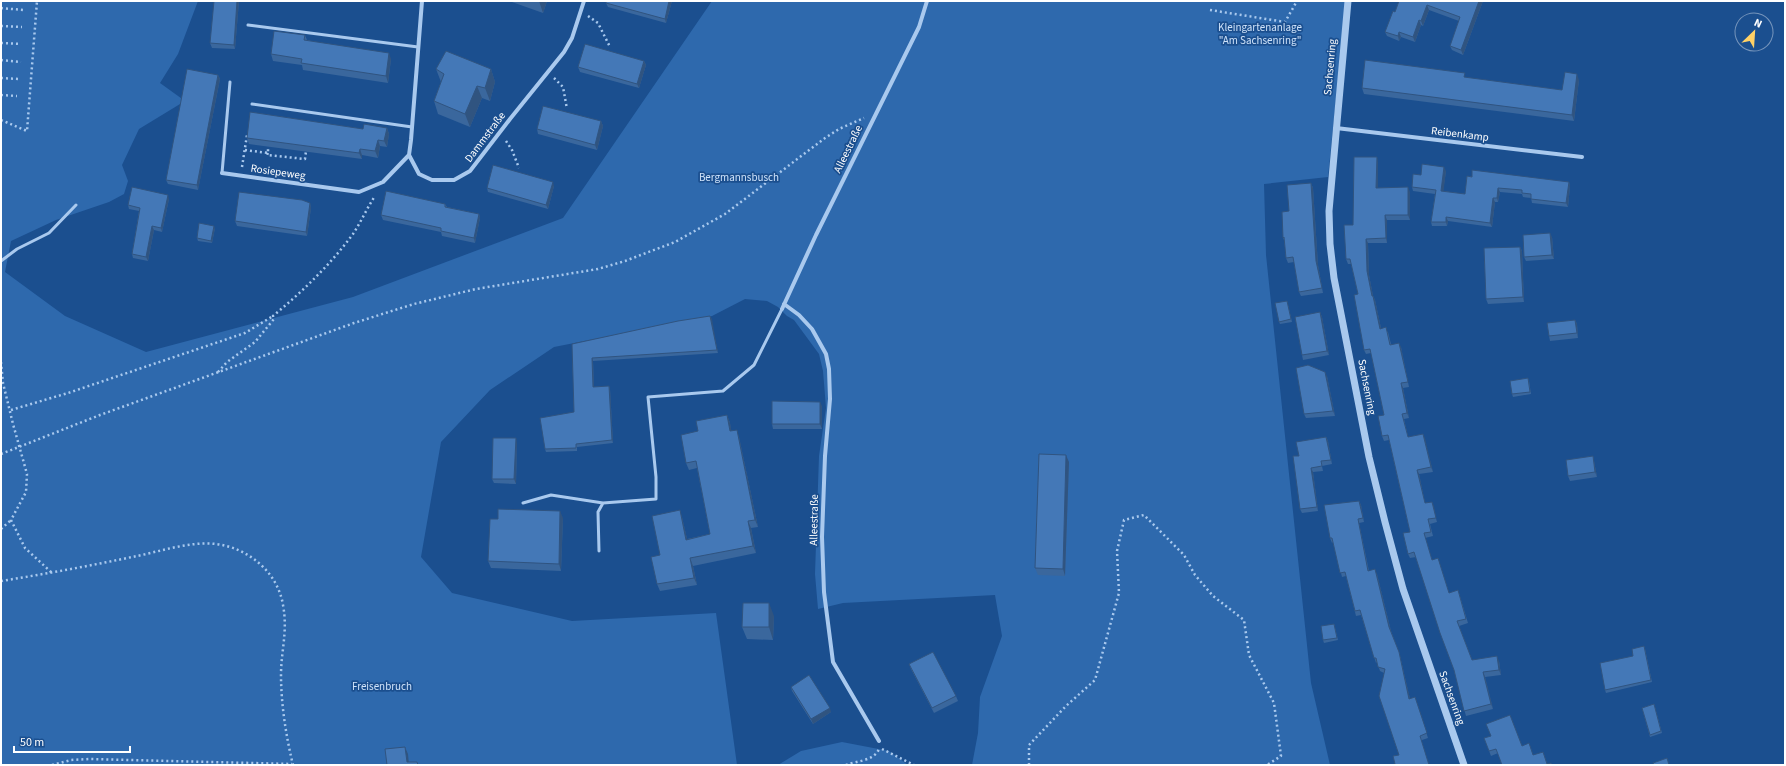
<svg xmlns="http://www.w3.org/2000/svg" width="1786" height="766" font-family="'Source Sans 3',sans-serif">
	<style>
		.green { fill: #2e69ad }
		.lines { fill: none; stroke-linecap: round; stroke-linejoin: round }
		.path { stroke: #a9c9ee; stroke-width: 2.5; stroke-dasharray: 2 3; stroke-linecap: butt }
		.service { stroke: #a9c9ee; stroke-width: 3 }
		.minor { stroke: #a9c9ee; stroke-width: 4 }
		.tertiary { stroke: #a9c9ee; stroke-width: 7 }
		.wall { fill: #3a679d }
		.shaded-wall { fill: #305480 }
		.building { fill: #4478b7; stroke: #305480 }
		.labels { text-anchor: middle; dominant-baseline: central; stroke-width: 3.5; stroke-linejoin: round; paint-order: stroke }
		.park-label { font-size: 11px; fill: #cfe3fa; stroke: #1b4f8f }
		.street-label { font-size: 11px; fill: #fff; stroke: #1b4f8f }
	</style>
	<rect width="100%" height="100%" fill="#1b4f8f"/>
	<path class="green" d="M1,1H198L178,54L160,83L185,101L139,129L122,165L128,181L124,194L109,202L56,220L11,241L5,272L65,316L146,352L353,297L563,218L712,1H1346L1328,177L1264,184L1266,255L1311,683L1330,765H972L978,733L980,697L1002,636L995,595L843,603L818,609L815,574L819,456L826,408L823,371L819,354L794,320L787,316L778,307L767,301L745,299L712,316L554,347L490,390L441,442L421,557L452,593L572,621L716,613L737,765H1Z
		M842,742L889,751L908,765H778L801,751Z"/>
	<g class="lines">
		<path class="path" d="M1,8L23,10
			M1210,10L1285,22L1297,1
			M588,16L598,23L610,47
			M1,26L22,27
			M1,43L21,44
			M1,60L21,62
			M1,78L19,79
			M554,78L563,87L567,109
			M1,95L17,96
			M1,120L27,131L37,1
			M506,141L512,150L519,168
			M245,150L268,153V147
			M268,153L267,155L305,159L306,151
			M242,167L247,135
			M1,362L3,383L13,424L27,474L26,492L11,520L25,548L51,572
			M218,372L227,362L255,342L274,319L273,316C303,291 330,265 353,234C361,222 367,208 375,196
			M11,410L68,393L245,333L273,316
			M1,454L100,415L354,323L414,304L476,289L598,269L625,261L675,242L725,214L825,138L839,129L864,118
			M1,529L11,520
			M1,581C45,574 89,566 132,557C159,552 189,541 216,544C249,548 278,573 283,605C288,632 281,650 281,675C281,704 286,736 293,765
			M882,749L914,765
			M52,765L71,760L89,759L292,764
			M846,765C856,761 874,761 879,749
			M1029,765V745L1066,706L1095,680L1119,593L1117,551L1124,520L1144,515L1184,555L1195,575L1213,596L1244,620L1249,655L1274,703L1281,756L1267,765"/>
		<path class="service" d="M248,25L418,47
			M252,104L412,127
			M222,173L230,82
			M1,261L17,249L49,233L76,205
			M523,503L551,495L603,503
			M599,551L598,512L603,503L656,499V477L648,397L723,391L754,365L782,309"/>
		<path class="minor" d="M422,1L411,140L409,155L419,174L432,180H454L470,171L510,119L564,52L572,38L584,1
			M1336,128L1582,157
			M222,173L359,192L383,182L409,155
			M784,304L799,315L812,329L826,354L829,369L830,399L825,456L822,537L824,592L833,662L879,741
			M782,309L816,235L919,27L927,1"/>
		<path class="tertiary" d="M1348,1L1329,211L1330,244L1334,278L1369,457L1385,522L1403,589L1464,765"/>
	</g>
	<path class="wall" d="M239,1L235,49L212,48L210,43Z
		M511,1H547L543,13L512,2Z
		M606,1H672L666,23L608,7L606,3Z
		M1399,1H1483L1463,55L1452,50L1450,46L1459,21L1429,10L1423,26L1421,25L1415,42L1401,37L1399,41L1387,36L1385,32L1395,12Z
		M305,35L307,40L391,59L388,83L303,70L302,65L273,61L271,54Z
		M644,61L646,65L639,88L580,72L578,67Z
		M436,69H491L495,82L490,101L482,98L470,127L438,114L434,101L441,82Z
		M218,75L220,79L198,190L168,184L166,180Z
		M1466,78L1562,90L1579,80L1574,121L1364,94L1362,88Z
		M601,121L603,126L597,150L538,134L537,129Z
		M387,128L389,134L387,147L380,146L378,158L362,155V159L249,144L247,138L363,129Z
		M1378,162V188L1410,192V220H1387V243H1368L1369,275L1373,296L1375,300L1381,328L1388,332L1391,344L1401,347L1409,387L1403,388L1409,418L1404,419L1408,437L1423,434L1433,472L1419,474L1425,503L1432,502L1437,522L1430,524L1433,536L1425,538L1432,560L1449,593L1458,590L1468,623L1459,626L1472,660L1499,661L1501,675L1485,677L1493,709L1466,716L1454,670L1416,557L1410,558L1408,554L1410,532L1389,440L1384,441L1382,436L1384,415L1371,353L1366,354L1364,350L1358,294L1351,264H1348L1346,259L1353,225Z
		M1446,171L1443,191L1465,194L1467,176L1569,182L1570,186L1568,207L1532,203L1531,198L1523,197L1522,194L1500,192L1498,202H1495L1492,227L1448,221L1447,226H1432L1431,222L1435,194L1413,191L1412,187L1421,175Z
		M1311,183L1313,188L1318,265L1323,293L1301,296L1299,292L1294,262L1288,263L1286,258L1285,242L1283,238L1289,211Z
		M554,186L548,209L488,192L487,188Z
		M169,199L162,232L154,230L148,261L133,258L132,254L139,211L129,209L128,205Z
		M310,203L311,208L307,236L237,226L235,221Z
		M445,204L447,207L479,214L480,218L475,243L442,236L441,232L383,220L381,215Z
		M215,228L212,243L198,241L197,238Z
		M1552,237L1554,259L1526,261L1524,257Z
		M1520,247L1522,251L1524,302L1488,304L1486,299Z
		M1287,301L1292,322L1280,324L1279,322Z
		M1320,312L1322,317L1329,355L1303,360L1302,355Z
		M710,316L718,353L593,361L594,387L609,386L610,389L613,443L577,447V451L546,452L545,449L574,412L572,344Z
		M1575,320L1577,324L1578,338L1550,341L1549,336Z
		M1327,376L1335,416L1306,418L1304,414Z
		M1529,381L1531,394L1513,397L1512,394Z
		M822,406V429H773L772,424Z
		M727,415L730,423L731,431L739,437L758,527L751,528L756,553L693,566L697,585L660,591L657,584L660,555L682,517L687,539L710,534L697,468L689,470L686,463L698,431Z
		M1326,437L1328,441L1332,464L1322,466L1323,471L1313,472L1318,511L1302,513L1300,509L1299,456Z
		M517,443L516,484L494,483L492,479Z
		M1594,461L1597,477L1570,481L1568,476Z
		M1069,462L1065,576L1038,575L1035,568Z
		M1359,501L1361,505L1364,522L1359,523L1369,571L1377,574L1391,631L1400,656L1410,699L1415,697L1428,738L1422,740L1395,764L1399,755L1384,673L1380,671L1377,662L1376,663L1361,615L1356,616L1346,576L1342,577L1333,542L1332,543L1330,538Z
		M563,518L561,571L491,568L488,561Z
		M774,616L773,640L747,639L742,627Z
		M1334,624L1338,640L1324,643L1323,640Z
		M1645,649L1652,682L1606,693L1605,690L1633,656Z
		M909,664L956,696L958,701L934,713L911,669Z
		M791,687L831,712L813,724L792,691Z
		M1654,704L1662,733L1650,737L1642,708Z
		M1484,738L1522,746L1533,755L1547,764L1498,753L1491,756Z"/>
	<path class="shaded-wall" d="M237,1H239L235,49L234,45Z
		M539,1H547L543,13Z
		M669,1H672L666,23L665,19Z
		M1479,1H1483L1463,55L1461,50Z
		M1427,5L1429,10L1423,26L1421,21Z
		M1419,20L1421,25L1415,42L1413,37Z
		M1399,32L1401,37L1399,41L1398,36Z
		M389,53L391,59L388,83L386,76Z
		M644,61L646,65L639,88L637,84Z
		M491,69L495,82L490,101L485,88Z
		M1577,74L1579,80L1574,121L1572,115Z
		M218,75L220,79L198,190L197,185Z
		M477,86L482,98L470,127L465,114Z
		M601,121L603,126L597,150L595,145Z
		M387,128L389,134L387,147L384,141Z
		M378,140L380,146L378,158L375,151Z
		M360,149L362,155V159L359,153Z
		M1377,157L1378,162V192L1376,188Z
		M1444,167L1446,171L1443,195L1441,191Z
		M553,182L554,186L548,209L546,205Z
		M1569,182L1570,186L1568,207L1566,203Z
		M1311,183L1313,188L1318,265L1323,293L1322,288L1316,261Z
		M1408,187L1410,192V220L1408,215Z
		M1498,188L1500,192L1498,202L1497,198Z
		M168,195L169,199L162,232L161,228Z
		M1493,198L1495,202L1492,227L1490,223Z
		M310,203L311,208L307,236L306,232Z
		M479,214L480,218L475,243L474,238Z
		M1385,215L1387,220V243L1386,238Z
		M1446,217L1448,221L1447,226L1446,222Z
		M152,226L154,230L148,261L146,257Z
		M214,226L215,228L212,243L211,241Z
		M1550,233L1552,237L1554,259L1552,255Z
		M1366,239L1368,243L1369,275L1374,301L1372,296L1367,271Z
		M1520,247L1522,251L1524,302L1523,297Z
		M1373,296L1375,300L1382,333L1380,329Z
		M1320,312L1322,317L1329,355L1327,351Z
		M710,316L712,319L718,353L717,350Z
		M1575,320L1577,324L1578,338L1577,333Z
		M1399,343L1401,347L1409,387L1408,382Z
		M592,358L593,361L594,390L593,387Z
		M1325,372L1327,376L1335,416L1333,411Z
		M1401,383L1403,388L1409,418L1407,413Z
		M609,386L610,389L613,443L612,440Z
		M820,402L822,406V429L820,424Z
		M727,415L730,423L733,439L730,431Z
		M737,430L739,437L758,527L755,520Z
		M1423,434L1425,438L1433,472L1431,467Z
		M1326,437L1328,441L1332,464L1331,460Z
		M516,438L517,443L516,484L514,479Z
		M1066,455L1069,462L1065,576L1063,569Z
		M1593,456L1594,461L1597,477L1595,472Z
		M1311,468L1313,472L1318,511L1317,507Z
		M1417,470L1419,474L1426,508L1425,503Z
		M1359,501L1361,505L1364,522L1363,518Z
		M1432,502L1434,506L1437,522Z
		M680,510L682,517L689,547L686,540Z
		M560,511L563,518L561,571L559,564Z
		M1358,519L1359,523L1369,575L1368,571Z
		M748,521L751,528L756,553L753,546Z
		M690,558L693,566L697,585L694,578Z
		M1375,569L1377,574L1391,632L1389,627Z
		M769,603L774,616L773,640L769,627Z
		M1399,652L1400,656L1411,703L1409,699Z
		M1497,656L1499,661L1501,675L1499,670Z
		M1483,672L1485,677L1493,709L1491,704Z
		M830,708L831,712L813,724L811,719Z
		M405,747L408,754L409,765L407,762Z"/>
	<path class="building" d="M214,1H237L234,45L210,43Z
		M606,1H669L665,19L606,3Z
		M1399,1H1479L1461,50L1450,46L1460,17L1427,5L1421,21L1419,20L1413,37L1399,32L1398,36L1385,32L1393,11L1395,12Z
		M274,31L305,35L304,40L389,53L386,76L301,63L302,59L271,54Z
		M585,44L644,61L637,84L578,67Z
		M446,51L491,69L485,88L477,86L465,114L434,101L444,74L436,69Z
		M1365,60L1465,73L1464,77L1562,90L1565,72L1577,74L1572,115L1362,88Z
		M187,69L218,75L197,185L166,180Z
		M543,106L601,121L595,145L537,129Z
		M250,112L363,129L364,124L387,128L384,141L378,140L375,151L360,149L359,153L247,138Z
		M1354,157H1377L1376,188L1408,187V215H1385L1386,238L1366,239L1367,271L1372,296H1373L1380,329L1386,327L1390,345L1399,343L1408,382L1401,383L1407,413L1402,414L1408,437L1423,434L1431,467L1417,470L1425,503L1432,502L1436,518L1428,519L1431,532L1424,533L1432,560L1438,558L1449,593L1458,590L1466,619L1457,621L1472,660L1497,656L1499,670L1483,672L1491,704L1464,711L1454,670L1440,633L1414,552L1408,554L1403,533L1410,532L1403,501L1388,435L1382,436L1378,416L1384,415L1370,349L1364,350L1354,295L1358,294L1350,259H1346L1344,225H1353Z
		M1422,164L1444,167L1441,191L1465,194L1467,176L1472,177V170L1569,182L1566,203L1531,199V194L1522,193V190L1498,188L1497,198H1493L1490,223L1446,217V222H1431L1436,190L1412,187L1413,174L1421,175Z
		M493,165L553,182L546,205L487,188Z
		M1311,183L1316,261L1322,288L1299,292L1293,257L1286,258L1284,237L1283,238L1282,212L1289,211L1287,185Z
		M132,187L168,195L161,228L152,226L146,257L132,254L140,208L128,205Z
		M386,191L445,204V207L479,214L474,238L441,231V228L381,215Z
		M239,192L302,200L310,203L306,232L235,221Z
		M199,223L214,226L211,241L197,238Z
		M1550,233L1552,255L1524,257L1523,235Z
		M1520,247L1523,297L1486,299L1484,248Z
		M1287,301L1291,319L1279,322L1275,303Z
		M1320,312L1327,351L1302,355L1295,317Z
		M710,316L717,350L592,358L593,387L609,386L612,440L576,444V448L545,449L540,418L574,412L572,344L678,321Z
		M1575,320L1577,333L1549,336L1547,323Z
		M1308,365L1325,372L1333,411L1304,414L1296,368Z
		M1528,378L1530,392L1512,394L1510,381Z
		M772,401L820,402V424H772Z
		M727,415L730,431L737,430L755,520L748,521L753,546L690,558L694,578L657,584L651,557L660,555L652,516L680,510L686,540L710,534L696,461L686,463L681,435L698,431L696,421Z
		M1326,437L1331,460L1321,461L1322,466L1311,468L1317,507L1300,509L1293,456H1299L1296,442Z
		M493,438H516L514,479H492Z
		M1039,454L1066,455L1063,569L1035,568Z
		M1593,456L1595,472L1568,476L1566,460Z
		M1359,501L1363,518L1358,519L1368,571L1375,569L1389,627L1399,652L1409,699L1415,697L1427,733L1420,736L1429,765H1394V764H1395L1393,756L1399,755L1379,696L1385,669L1378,667L1376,658H1374L1360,610L1355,611L1345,572L1340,573L1332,538H1330L1324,505Z
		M498,509L560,511L559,564L488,561L490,519H498Z
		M743,603H769V627H742Z
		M1334,624L1337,638L1323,640L1321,626Z
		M1644,646L1651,680L1605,690L1600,663L1633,656L1632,649Z
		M933,652L956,696L932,708L909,664Z
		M809,675L830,708L811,719L791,687Z
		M1654,704L1661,731L1650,735L1642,708Z
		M1510,715L1522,746L1529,743L1533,755L1543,752L1547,764L1551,763L1552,765H1502L1496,749L1489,751L1484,738L1491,736L1486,724Z
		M405,747L407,762H417L418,765H387L385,749Z
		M1667,758L1669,765H1654L1653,763Z"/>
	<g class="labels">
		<g class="park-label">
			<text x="1260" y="27">Kleingartenanlage<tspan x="1260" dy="13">"Am Sachsenring"</tspan></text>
			<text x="739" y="177">Bergmannsbusch</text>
			<text x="382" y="686">Freisenbruch</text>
		</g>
		<g class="street-label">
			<text transform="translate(1330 67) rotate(-85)">Sachsenring</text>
			<text transform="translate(1460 134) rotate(7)">Reibenkamp</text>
			<text transform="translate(485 137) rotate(-53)">Dammstraße</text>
			<text transform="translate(848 149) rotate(-64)">Alleestraße</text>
			<text transform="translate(278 172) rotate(8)">Rosiepeweg</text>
			<text transform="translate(1367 387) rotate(79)">Sachsenring</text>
			<text transform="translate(814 520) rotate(-89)">Alleestraße</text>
			<text transform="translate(1452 698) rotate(70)">Sachsenring</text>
		</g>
	</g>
	<rect width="1786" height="766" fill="none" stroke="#ffffff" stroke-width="4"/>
	<g transform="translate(1754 32) rotate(25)"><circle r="19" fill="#1b4f8f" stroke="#7695bc"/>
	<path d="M0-3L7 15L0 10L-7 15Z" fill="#ffd166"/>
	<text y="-6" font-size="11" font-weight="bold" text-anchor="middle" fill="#ffffff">N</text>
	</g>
	<path d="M14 746v6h116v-6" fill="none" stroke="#ffffff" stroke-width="2"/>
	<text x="20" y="746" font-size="12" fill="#ffffff" stroke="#1b4f8f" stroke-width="3" paint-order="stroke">50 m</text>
</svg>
